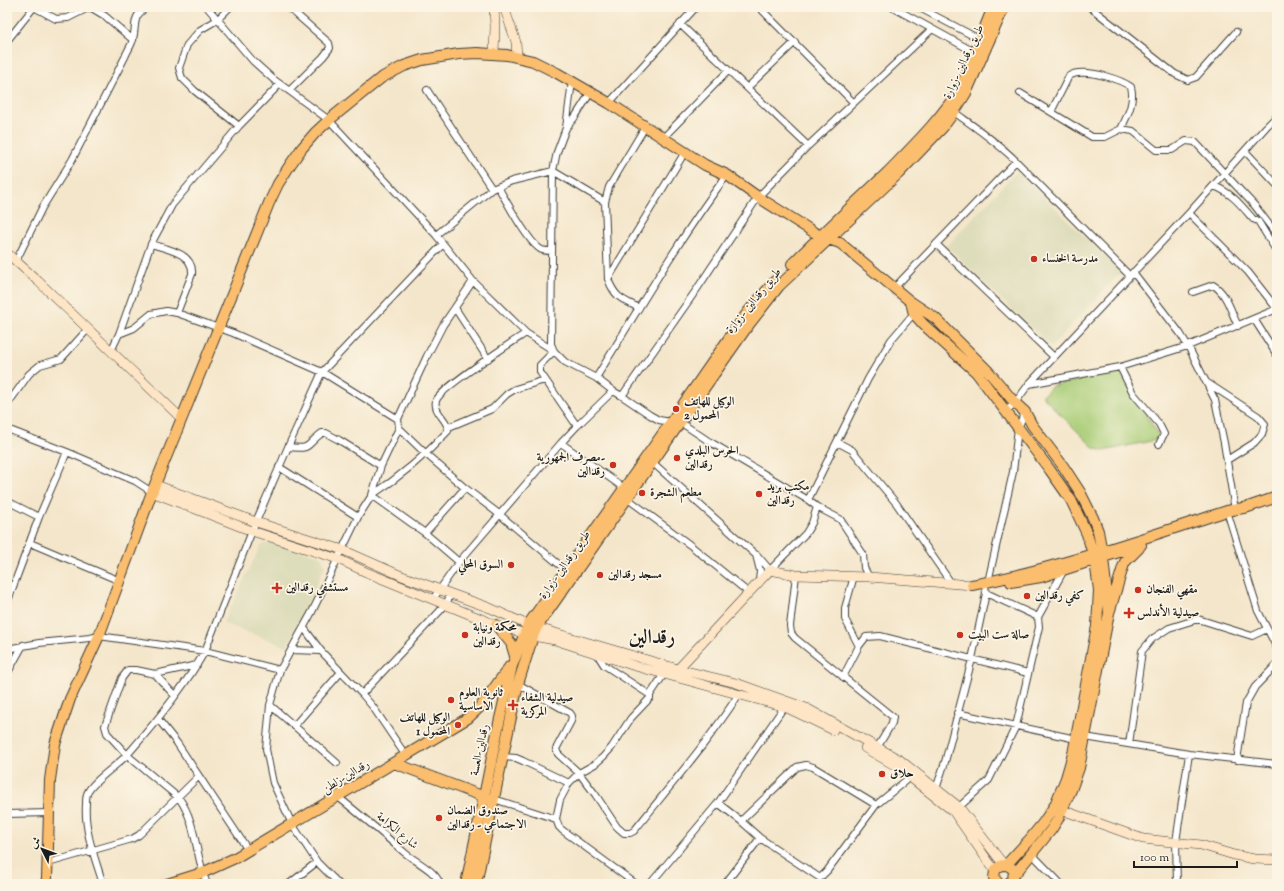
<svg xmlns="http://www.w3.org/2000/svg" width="1284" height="891" font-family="'Sorts Mill Goudy',Amiri,serif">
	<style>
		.built { fill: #deddbb }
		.green { fill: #a7cc75; stroke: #627448 }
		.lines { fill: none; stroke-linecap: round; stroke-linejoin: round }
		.street-casing { stroke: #3c3a36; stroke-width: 8 }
		.secondary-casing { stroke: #3c3a36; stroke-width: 10 }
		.primary-casing { stroke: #3c3a36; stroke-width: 12 }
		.street { stroke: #fff; stroke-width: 6 }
		.secondary { stroke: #fde5c5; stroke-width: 9 }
		.primary { stroke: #fbbe6e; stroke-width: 10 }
		.poi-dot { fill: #c8321e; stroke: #fcf5e5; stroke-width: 1.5 }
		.labels { text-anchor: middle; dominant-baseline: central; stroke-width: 3.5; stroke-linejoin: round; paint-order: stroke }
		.street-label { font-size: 12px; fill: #1c1c1c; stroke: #fcf5e5 }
		.poi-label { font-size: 12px; font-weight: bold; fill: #1c1c1c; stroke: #fcf5e5; text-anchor: start }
		.town-label { font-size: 20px; font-weight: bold; fill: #1c1c1c; stroke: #fcf5e5 }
	</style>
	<rect width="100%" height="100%" fill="#fcf5e5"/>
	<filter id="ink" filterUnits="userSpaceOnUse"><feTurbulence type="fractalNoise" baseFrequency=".025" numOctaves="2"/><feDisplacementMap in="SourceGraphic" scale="8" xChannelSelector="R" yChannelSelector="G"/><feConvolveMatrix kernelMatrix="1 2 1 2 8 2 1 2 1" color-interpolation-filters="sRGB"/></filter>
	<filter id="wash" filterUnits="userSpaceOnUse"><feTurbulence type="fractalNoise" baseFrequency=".012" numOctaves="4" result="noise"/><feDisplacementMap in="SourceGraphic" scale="16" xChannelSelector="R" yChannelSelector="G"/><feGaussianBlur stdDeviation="0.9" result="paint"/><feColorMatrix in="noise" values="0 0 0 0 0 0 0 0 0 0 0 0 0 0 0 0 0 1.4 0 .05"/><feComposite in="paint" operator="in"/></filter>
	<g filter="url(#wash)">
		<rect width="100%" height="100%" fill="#f4e6cb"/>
		<path class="built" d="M1017,171L1121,272L1051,347L947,246Z
			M274,542L321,556L325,566L287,647L223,623L261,545Z"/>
		<path class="green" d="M1119,371L1161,439L1103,451L1094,448L1042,396L1052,386Z"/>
	</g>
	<g filter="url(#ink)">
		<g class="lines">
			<g class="street-casing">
				<path id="street" d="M34,7L56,19L68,18L90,7L105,16L133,40
					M207,7L253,61L273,79L329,120L436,235L473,281L526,333L554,351L540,365V372L577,426L561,443
					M230,7L217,20L200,30L187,45L179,68L182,78L195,91L239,126
					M288,7L329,43L330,48L323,57L289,91
					M759,7L854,103
					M892,7L976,53
					M918,7L983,41
					M1090,7L1175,74L1188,80L1196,77L1236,32
					M680,24L808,146
					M7,41L34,7
					M572,81L566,128L557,152L553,171L551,344L554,351L565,362L596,378L613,391L622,396L650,415L659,420L671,422H680L707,440L808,500L868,379L891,340L915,312
					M747,88L795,42
					M427,90L492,189
					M1020,93L1092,137H1105L1121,129L1133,131L1156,150H1172L1186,141L1195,142L1255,206L1277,235
					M609,103L696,7
					M954,112C976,128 997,142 1016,161
					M1051,112L1069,76C1071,75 1075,73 1078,73C1092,71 1120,79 1131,87C1135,102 1127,116 1121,129
					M566,128L575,117L591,92
					M663,138L728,71
					M1245,151L1277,185
					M1214,186C1232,193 1241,205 1253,219L1258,221L1277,252
					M498,187C506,200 529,245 542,250C545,251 549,251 552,251
					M436,235L492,189L512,181L553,171L605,202
					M151,244C167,249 194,253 192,274L177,313
					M936,244L1054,357
					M16,261L42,208L72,160L125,57C127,51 132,45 133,39C137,24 131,16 148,7
					M1133,272L1180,333L1188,346L1215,400L1224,443L1235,510
					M608,279L685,152
					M894,288L1016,161L1130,276
					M1193,292L1213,285C1227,293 1231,312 1238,326
					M455,308L488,359
					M639,308C622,299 615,298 608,279L605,202L609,187L645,127
					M1254,319L1277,355
					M119,334L134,328L151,314L166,311L177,313L233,333L322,372L398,419
					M111,351L119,334L151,244L172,205L239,126L280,84
					M1120,367L1133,393L1159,424L1164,434L1159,444
					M596,378C638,310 679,239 727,175
					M1206,382L1258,416L1265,424L1262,434L1254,443L1227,460
					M1029,384L1120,367L1188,346L1277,309L1248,272L1189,213
					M622,396L697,289L758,197L808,146L932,29
					M7,405L29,374L40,365L61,359L88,329
					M1006,411L1015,403L1029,384L1189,213L1266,127L1277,116
					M577,426L613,391
					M449,427L492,409L507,394L515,389L545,380
					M399,428L426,454L465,488L499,514L568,572
					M7,429L67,452L135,481L152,492
					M837,442L852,450L896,503L951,583
					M288,447C313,450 305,445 322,433H326L339,440L381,466
					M652,462L756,555L760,571L759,581
					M279,467L358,517
					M628,499L690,545L749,593
					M7,501L39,517
					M817,507L840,519L863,554L864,568L869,577
					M1227,511L1258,611L1277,648
					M425,533L465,488
					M30,543L120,581
					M757,555L770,570L806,533L812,523L817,507L808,500
					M459,562L425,533L372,495C400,477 425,456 448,431C449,420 433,413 436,401C439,389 511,343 526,333
					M796,575L790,626L791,633L795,638L893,717L892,723L877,748
					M854,576L845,608V619L859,646
					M986,593L1038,617
					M433,599L459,562L561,443L624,488
					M7,603L39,517L67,452
					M304,628L321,651L362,694L373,707L406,756
					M7,649L39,643L90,638L99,636L205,651L280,670
					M291,650L321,651
					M597,654L604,665L650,695V698L631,718L612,747L603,757L595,764L579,773L569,783L560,800L556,819L559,827L562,830L636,884
					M197,665L155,674L136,670H128L122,678L105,726L107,733L127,755L179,798C197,823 195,856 207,884
					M7,674L23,645
					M155,674L175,696
					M843,677L859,646L866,637L880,636L1028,673
					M518,684L570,713L572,716L571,721L556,749L558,754L579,773L595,794L617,827L624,833H630L634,831C670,786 708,742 739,694
					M362,694L439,612L446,604L451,594
					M650,695L664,674
					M270,705L337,763
					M957,713L1076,739
					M158,719L177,743L248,850
					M294,726L341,672
					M1085,737L1189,754L1277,764
					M1129,744L1142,651L1152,639L1169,628L1198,619L1252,636L1267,629
					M503,757L516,758L523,761L569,783
					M1237,760L1246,703L1255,687L1277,664
					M936,789L945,762L972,659L986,593L985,586L988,582L1013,472L1018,428L1025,412
					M338,797C361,815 383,834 405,853C416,862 435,870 440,884
					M494,799L556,819
					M718,803L741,821L760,838L820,878L827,871L876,805L910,777
					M959,807L989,780L1016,726L1039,627L1038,617L1064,570
					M7,814L49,813
					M741,821L797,767L806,765L813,767L876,805
					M1031,853L1061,884
					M48,863L132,839L139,835L199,776
					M103,884C95,858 84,831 86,804C86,801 86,797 87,794C91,782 118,765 128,754C156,722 184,688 205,651L252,531L288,447L322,372L443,244
					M289,884L317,862
					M339,884L317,862L292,824L273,783L266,749L270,705L280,670L312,612L358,517L372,495L381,466L399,428L398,419L427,356L443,325L473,281
					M650,884L718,803L786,704
					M725,884L760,838
					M1177,884L1176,842L1189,754"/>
			</g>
			<g class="secondary-casing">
				<path id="secondary" d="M494,7L495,27L494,53
					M504,7L516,42L517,57
					M7,253L38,281L181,418
					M156,485L256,522L343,550L402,576L490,608L528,625L678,669L736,683L806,708L900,760L959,807L1004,865
					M152,492L252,531L338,559L368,573L496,625L533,636L555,640L635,666L785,707L833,730
					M674,670L678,669L770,570L796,575L869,577L972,585
					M865,748L896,766L953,811L995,871
					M1057,806L1062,810L1143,839L1201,845L1234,855L1254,859L1277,860"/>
			</g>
			<g class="primary-casing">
				<path id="primary" d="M792,264C823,233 855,203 887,173C913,146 941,119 961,87L993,7
					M911,302L914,314L924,325L976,372L1050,470L1071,500L1087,534L1095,561L1099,590L1097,626L1073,754L1066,778L1055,805L1043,823L1030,839L1006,865
					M1011,582L1041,577L1141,545
					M972,585C1059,568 1143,538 1227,511L1248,507L1277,497
					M1110,610L1123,567L1125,562L1139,548
					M496,625L511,643L515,656
					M394,763L490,799
					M45,884L47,879L50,780L55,744L70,699L99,636L152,492L269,203L278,184L290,165L302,148L315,133L329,120L381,78L404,66L422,60L459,54L477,53L507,55L533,61L557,73L609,103L705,165L727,175L758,197L820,236L840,243L911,302L935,318L988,371L1015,403L1025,412L1032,425L1063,466L1080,492L1093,518L1098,531L1103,558L1109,613L1079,768L1071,790L1058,819L1051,830L1014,875
					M167,884L202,873L235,858L468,718L482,705L510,666
					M466,884L499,723L512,666L528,625L671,422L734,331L748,312L775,281
					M476,884L518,684L533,636L537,627L747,327L779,286L898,174L943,127L954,112L966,93L1004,7
					M999,884L994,878L995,871C1000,863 1009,863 1014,871L1013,879L1008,884"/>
			</g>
			<use href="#street" class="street"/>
			<use href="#secondary" class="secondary"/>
			<use href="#primary" class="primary"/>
		</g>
	</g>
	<g class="poi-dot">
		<circle cx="1034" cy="259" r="4"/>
		<circle cx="676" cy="409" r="4"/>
		<circle cx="677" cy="458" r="4"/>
		<circle cx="613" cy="465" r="4"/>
		<circle cx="642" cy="493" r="4"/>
		<circle cx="759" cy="494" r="4"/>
		<circle cx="511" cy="565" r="4"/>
		<circle cx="600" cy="575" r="4"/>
		<path d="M275 582h4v4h4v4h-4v4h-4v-4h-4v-4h4z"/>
		<circle cx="1138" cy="590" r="4"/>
		<circle cx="1027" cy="596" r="4"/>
		<path d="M1127 607h4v4h4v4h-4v4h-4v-4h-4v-4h4z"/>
		<circle cx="465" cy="635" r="4"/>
		<circle cx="960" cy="635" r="4"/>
		<circle cx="451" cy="700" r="4"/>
		<path d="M511 699h4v4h4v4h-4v4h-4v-4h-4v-4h4z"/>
		<circle cx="458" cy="725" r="4"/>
		<circle cx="882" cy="774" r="4"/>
		<circle cx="439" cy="818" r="4"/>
	</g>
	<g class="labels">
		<g class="street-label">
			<text transform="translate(964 62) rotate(-65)">طريق رقدالين -زوارة</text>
			<text transform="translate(754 301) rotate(-51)">طريق رقدالين -زوارة</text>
			<text transform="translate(565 565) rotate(-55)">طريق رقدالين -زوارة</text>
			<text transform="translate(480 750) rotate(-78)">رقدالين-العسة</text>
			<text transform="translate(346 777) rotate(-31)">رقدالين-زلطن</text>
			<text transform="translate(397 831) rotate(40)">شارع الكرامة</text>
		</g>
		<g class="poi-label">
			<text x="1042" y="259">مدرسة الخنساء</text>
			<text x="684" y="402">الوكيل للهاتف<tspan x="684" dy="14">المحمول 2</tspan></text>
			<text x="685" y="451">الحرس البلدي<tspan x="685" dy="14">رقدالين</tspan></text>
			<text x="605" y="458" text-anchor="end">مصرف الجمهورية-<tspan x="605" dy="14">رقدالين</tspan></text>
			<text x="767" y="487">مكتب بريد<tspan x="767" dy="14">رقدالين</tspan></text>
			<text x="650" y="493">مطعم الشجرة</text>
			<text x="503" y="565" text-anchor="end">السوق المحلي</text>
			<text x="608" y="575">مسجد رقدالين</text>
			<text x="286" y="588">مستشفي رقدالين</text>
			<text x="1146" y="590">مقهي الفنجان</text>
			<text x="1035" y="596">كفي رقدالين</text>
			<text x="1137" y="613">صيدلية الأندلس</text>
			<text x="473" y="628">محكمة ونيابة<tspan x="473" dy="14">رقدالين</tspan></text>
			<text x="968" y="635">صالة ست البيت</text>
			<text x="459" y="693">ثانوية العلوم<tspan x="459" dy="14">الاساسية</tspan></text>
			<text x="521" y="698">صيدلية الشفاء<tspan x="521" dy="14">المركزية</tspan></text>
			<text x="450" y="718" text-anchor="end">الوكيل للهاتف<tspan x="450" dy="14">المحمول 1</tspan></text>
			<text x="890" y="774">حلاق</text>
			<text x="447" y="811">صندوق الضمان<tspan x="447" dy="14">الاجتماعي - رقدالين</tspan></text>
		</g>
		<g class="town-label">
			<text x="652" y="638">رقدالين</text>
		</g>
	</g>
	<rect width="1284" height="891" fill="none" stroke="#fcf5e5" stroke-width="24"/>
	<g transform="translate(42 849) rotate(312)" stroke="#fcf5e5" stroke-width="3" paint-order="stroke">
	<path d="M0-3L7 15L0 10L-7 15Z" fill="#1c1c1c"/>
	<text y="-6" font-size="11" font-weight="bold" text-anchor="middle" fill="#1c1c1c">ش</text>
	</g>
	<path d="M1134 861v6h103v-6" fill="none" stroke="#1c1c1c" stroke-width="2"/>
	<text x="1140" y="861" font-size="12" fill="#1c1c1c" stroke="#fcf5e5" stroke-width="3" paint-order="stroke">100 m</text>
</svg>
